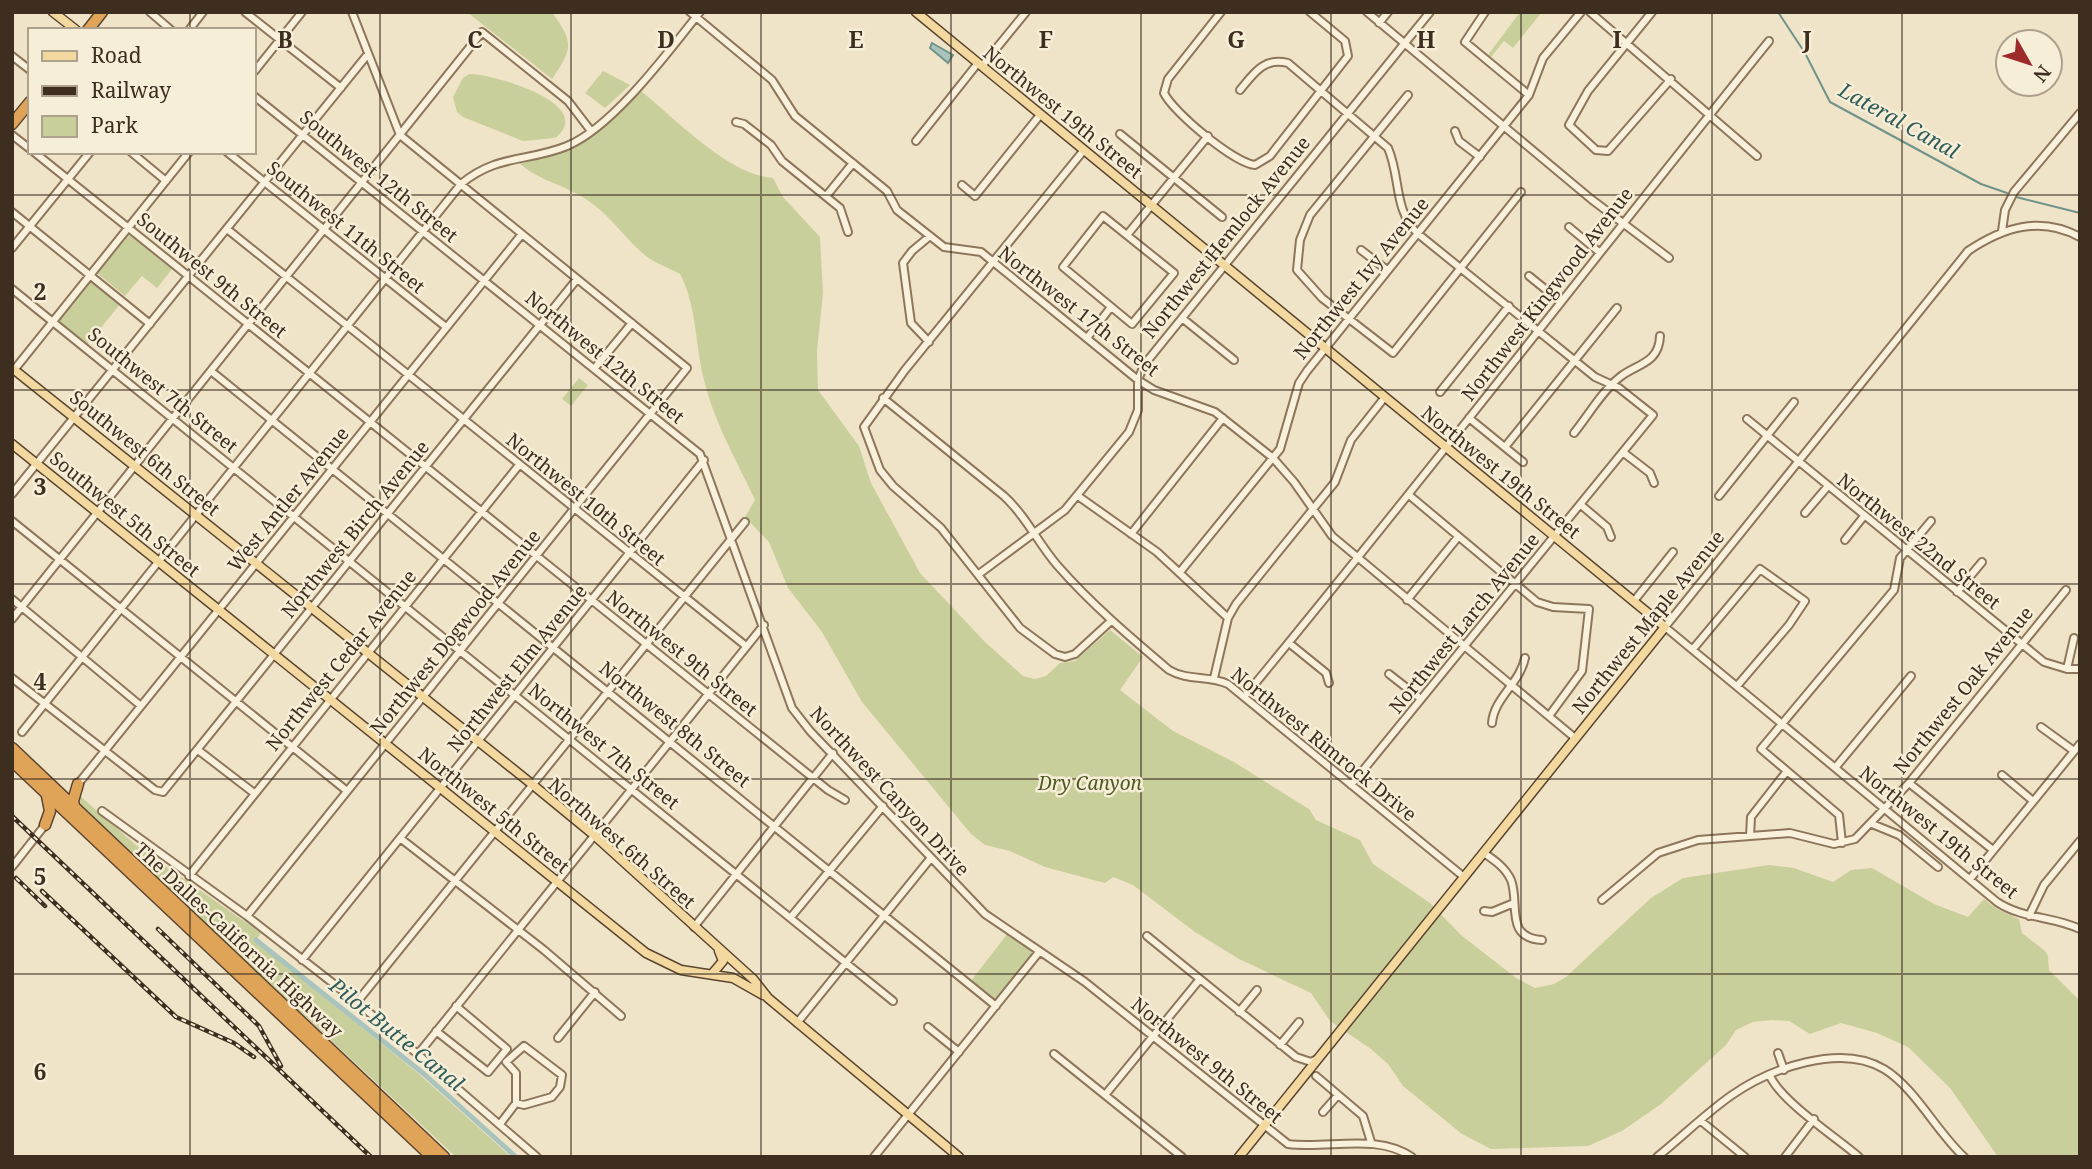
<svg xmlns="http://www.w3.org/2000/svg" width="2092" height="1169" font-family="'Noto Serif',serif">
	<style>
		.green { fill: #c9cf9b }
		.water { fill: #a9c4bc; stroke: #6f938a; stroke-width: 2 }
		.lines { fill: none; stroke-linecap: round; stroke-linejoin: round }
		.stream { stroke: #6f938a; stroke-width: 2 }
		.canal { stroke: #a9c4bc; stroke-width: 5 }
		.minor-casing { stroke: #8d765c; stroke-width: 10 }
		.major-casing { stroke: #5b4430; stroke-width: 11 }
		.highway-casing { stroke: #5b4430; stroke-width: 13 }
		.minor { stroke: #faf1dc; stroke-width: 6 }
		.major { stroke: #f3d9a0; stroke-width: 8 }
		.highway { stroke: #e0a458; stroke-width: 10 }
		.rail-casing { stroke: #3d2e20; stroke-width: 4.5 }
		.rail { stroke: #f7eed8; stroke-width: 2; stroke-dasharray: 5; stroke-linecap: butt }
		.grid { fill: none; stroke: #3d2e20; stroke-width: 2; stroke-opacity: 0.55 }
		.labels { text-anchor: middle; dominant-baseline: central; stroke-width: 5; stroke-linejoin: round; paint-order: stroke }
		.street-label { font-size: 19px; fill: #3d2e20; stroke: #f7eed8 }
		.park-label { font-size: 19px; font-style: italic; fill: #4d5a26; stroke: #f7eed8 }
		.water-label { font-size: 21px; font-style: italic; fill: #2f5d5a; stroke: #f7eed8 }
		.grid-label { font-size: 23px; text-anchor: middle; font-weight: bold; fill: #3d2e20; stroke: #f7eed8; stroke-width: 5; stroke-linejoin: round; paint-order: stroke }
	</style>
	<rect width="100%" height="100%" fill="#f0e4c8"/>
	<path class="green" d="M467,12H552C574,43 573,48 552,79Z
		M1520,12H1542L1513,48L1504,41L1491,57L1488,55Z
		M603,71L630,85L605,108L585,93Z
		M469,74C490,73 599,104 555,138L523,141L463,117L457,112L453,97L463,78Z
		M641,91C676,119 728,175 773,178L783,197L820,237L823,293L817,351L818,390L859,446L871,483L920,573L985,642L1023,676L1035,679L1046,676L1060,663L1075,661L1110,630L1143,657L1120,690L1173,731L1234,762L1296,801L1309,809L1316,820L1360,840L1373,864L1430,903L1461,935L1516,978L1535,988L1554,984L1566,977L1651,898L1683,878L1769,865L1794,868L1833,882L1851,870L1872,868L1934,904L1968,917L1984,899L1997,909L2019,919L2022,933L2045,951L2048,956L2049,970L2080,1001V1157H1998L1950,1088L1908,1047L1877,1033L1841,1023L1810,1034L1789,1021L1772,1020L1753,1022L1736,1030L1726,1045L1661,1104L1622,1131L1588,1146L1491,1149L1462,1134L1403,1086L1388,1064L1371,1049L1330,1021L1311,993L1239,959L1195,932L1133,885L1113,877L1105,883L1045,867L1010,851L985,845L971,834L862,702L822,632L788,588L769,542L745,517L755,500C737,461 714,422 704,380C695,345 697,306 680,274C669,268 655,263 646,256C626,240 612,217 590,202C565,184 542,183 519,163C584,153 596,136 641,91Z
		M129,235L172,269L157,288L142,276L125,296L97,273Z
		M91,279L121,303L87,345L57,321Z
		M579,378L588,385L571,406L562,399Z
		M79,795L137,846L261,933L255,941L419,1074L511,1157H456L81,807Z
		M1008,933L1034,954L997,1002L971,981Z"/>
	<path class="water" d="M932,43L953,55L948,63L930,48Z"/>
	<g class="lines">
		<path class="stream" d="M1778,12L1805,53L1830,102L1981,184L2007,193
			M2016,197L2080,213"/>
		<path class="canal" d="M256,940L424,1074L516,1157"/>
		<g class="minor-casing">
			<path id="minor" d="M150,12L171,30
				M245,12L341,88
				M690,12L772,80L795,116L887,191L897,210L944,247L981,252L1138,380L1154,390L1215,412L1273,458L1294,482L1332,536L1575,738
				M1221,12L1168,79L1164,93C1173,112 1234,163 1255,165L1270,156L1348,56L1345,41L1310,12
				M1367,12L1591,199L1669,258
				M1485,12L1465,42L1529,95
				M1590,12L1757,156
				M1652,12L1588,91L1569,125L1596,150L1608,151L1671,79
				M1379,23L1388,12
				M189,30L203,12
				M12,56L30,70
				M982,66L1026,12
				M254,72L302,12
				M1240,90C1254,73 1264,57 1288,63L1388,148C1401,178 1393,208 1417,233L1595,377L1619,388L1653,415L1351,785
				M1408,95L1310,215L1300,240L1297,270L1322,298L1393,353L1521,192
				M254,96L700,454L792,708L810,731L985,914L1085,982L1288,1144C1329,1149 1377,1133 1412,1157
				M736,122L744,124L771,145L782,161L840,208L848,232
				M1455,131L1459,141L1480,157
				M1120,134L1222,217
				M12,135L30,149
				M916,141L978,63
				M1084,150L905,370L864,427L880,470L893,486L941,528L1020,628L1055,654L1065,657L1075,654L1111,621
				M34,152L828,790L845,800
				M131,152L166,181
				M227,152L446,327
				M962,185L975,196L1040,115
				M827,195L853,163
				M12,212L150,324
				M1103,216L1174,273L1132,324L1063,267Z
				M1569,227L1599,252
				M227,229L746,646
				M2002,231L2005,210L2014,192L2080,113
				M1127,235L1208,136
				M2080,237C2040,215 2002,228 1968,251L1665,627L1997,902C2022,919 2053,916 2080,929
				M12,248L90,152
				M1361,250L1387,270
				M1529,276L1560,301
				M12,289L893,1001
				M1182,318L1234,360
				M1087,338L1111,307
				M929,342L911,323L903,263L912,251L930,236
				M594,369L632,323
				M14,370L189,152
				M211,371L996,1006
				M1440,392L1509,306
				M883,398L1004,496C1026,516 1038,543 1057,565C1091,604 1130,637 1169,670C1188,681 1208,675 1228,684L1464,877
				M1469,418L1523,462
				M1747,419L2044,662L2067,669H2080
				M1574,433C1588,416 1602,391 1620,377C1636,364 1659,364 1660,336
				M1505,447L1617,308
				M1624,453L1650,473L1654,483
				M12,494L368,54
				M1409,495L1537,602L1553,607L1589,609L1582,671L1549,716
				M1078,496L1157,552L1228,618
				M1719,496L1794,402
				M1581,505L1607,527L1611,537
				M1805,513L1828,486
				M12,521L347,791
				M1131,534L1223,418
				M1845,540L1864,516
				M1180,572L1280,449L1299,383L1307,371L1529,95L1543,58L1581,12
				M979,574L1065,510L1129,432L1138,410V380L1144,365L1430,12
				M1957,592L1982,562
				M12,599L141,706
				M1407,600L1458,537
				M1634,601L1673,552
				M12,619L482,32L568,101L591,131
				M1289,643L1326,673L1329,683
				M1693,649L1760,569L1805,601L1789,625L1737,686
				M2067,669L2074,638
				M1389,674L1421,699
				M12,678L155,790L163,792L577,279
				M1214,678L1228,618L1236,604L1335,482L1351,440L1385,397
				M1244,697C1423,481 1593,259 1769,41
				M1492,723C1494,698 1520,683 1525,658
				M2041,727L2074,751
				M22,732L461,184C497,154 528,162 567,146C613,127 669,51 700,12
				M198,750L254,793
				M1835,768L1911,676
				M2002,775L2033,801
				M1909,783L1993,850
				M78,784L522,234
				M102,811L247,916L357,1002L537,1157
				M1872,824L1899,835L1938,867
				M1750,836L1751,817L1787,771
				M400,838L544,950L621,1016
				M1842,843L1839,815L1761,749L1894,590L1900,558L1931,521
				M1484,853C1494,860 1505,867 1511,880C1520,903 1504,938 1542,940
				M12,867L45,825
				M189,876L519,465
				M1970,879L2080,744
				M1602,900L1658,853L1698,840L1790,833L1834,844L1855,839L1909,783L2066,590
				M1484,911L1492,912L1514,903
				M247,916L687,368L400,135L352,12
				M2029,916L2044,885L2080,841
				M791,917L883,806
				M694,927L833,753
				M1147,936L1296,1057L1311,1062L1317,1059
				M302,960L704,460
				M357,1002L745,522
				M1239,1012L1257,990
				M797,1023L930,859
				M928,1027L959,1052
				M436,1031L488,1072L507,1049L456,1006
				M558,1038L595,992
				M1280,1045L1299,1022
				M419,1053L764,625
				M1778,1053L1784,1070
				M1054,1054L1182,1157
				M1316,1076L1363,1116L1371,1142
				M1770,1076C1781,1101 1837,1138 1859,1157
				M1105,1095L1200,979
				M1323,1112L1338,1095
				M1701,1121L1745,1157
				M500,1124L516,1103L524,1105L552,1097L560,1087L562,1075L524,1046L506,1062L516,1073V1103
				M874,1157L1039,952
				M1657,1157C1682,1137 1706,1113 1732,1095C1771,1068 1841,1043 1884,1069C1915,1088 1936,1131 1964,1157
				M1785,1157L1814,1119"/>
		</g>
		<g class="major-casing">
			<path id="major" d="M53,12L76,30
				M916,12L1665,627L1239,1157
				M12,368L533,785L594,835L753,979L768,998L959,1157
				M12,444L646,953L681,970L733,978L763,995
				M712,974L723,961L719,951"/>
		</g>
		<g class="highway-casing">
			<path id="highway" d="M88,30L102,12
				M12,124L30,102
				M12,748L444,1157
				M12,761L432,1157
				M75,810L73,801L78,784
				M45,825L50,811L47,796"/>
		</g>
		<use href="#minor" class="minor"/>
		<use href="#major" class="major"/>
		<use href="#highway" class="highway"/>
		<g class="rail-casing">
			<path id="rail" d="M12,816L371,1157
				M16,878L45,906
				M42,891L176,1017L234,1043L254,1057
				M158,929L259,1026L281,1066"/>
		</g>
		<use href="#rail" class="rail"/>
	</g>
	<path class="grid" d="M190,12V30M380,12V1157M571,12V1157M761,12V1157M951,12V1157M1141,12V1157M1331,12V1157M1521,12V1157M1712,12V1157M1902,12V1157M190,152V1157M12,195H2080M12,390H2080M12,584H2080M12,779H2080M12,974H2080"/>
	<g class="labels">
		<g class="street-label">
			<text transform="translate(1063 112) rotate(39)">Northwest 19th Street</text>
			<text transform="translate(379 176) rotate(39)">Southwest 12th Street</text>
			<text transform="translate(346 227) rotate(39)">Southwest 11th Street</text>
			<text transform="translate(1226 237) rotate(-51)">Northwest Hemlock Avenue</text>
			<text transform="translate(212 275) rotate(39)">Southwest 9th Street</text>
			<text transform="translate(1361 278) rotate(-51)">Northwest Ivy Avenue</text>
			<text transform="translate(1547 294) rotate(-52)">Northwest Kingwood Avenue</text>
			<text transform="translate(1079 311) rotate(38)">Northwest 17th Street</text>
			<text transform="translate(605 357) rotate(39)">Northwest 12th Street</text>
			<text transform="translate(163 390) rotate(39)">Southwest 7th Street</text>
			<text transform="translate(145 453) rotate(39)">Southwest 6th Street</text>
			<text transform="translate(1501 472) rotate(39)">Northwest 19th Street</text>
			<text transform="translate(288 499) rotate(-51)">West Antler Avenue</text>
			<text transform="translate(586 499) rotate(39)">Northwest 10th Street</text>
			<text transform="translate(125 514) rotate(39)">Southwest 5th Street</text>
			<text transform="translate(355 529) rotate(-51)">Northwest Birch Avenue</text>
			<text transform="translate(1919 541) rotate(39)">Northwest 22nd Street</text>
			<text transform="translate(1648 622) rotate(-51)">Northwest Maple Avenue</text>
			<text transform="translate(1464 623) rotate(-51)">Northwest Larch Avenue</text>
			<text transform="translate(455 632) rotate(-51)">Northwest Dogwood Avenue</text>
			<text transform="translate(682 653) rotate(39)">Northwest 9th Street</text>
			<text transform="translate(341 660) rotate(-51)">Northwest Cedar Avenue</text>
			<text transform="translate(517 668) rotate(-51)">Northwest Elm Avenue</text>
			<text transform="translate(1963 690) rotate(-51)">Northwest Oak Avenue</text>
			<text transform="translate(675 724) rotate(39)">Northwest 8th Street</text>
			<text transform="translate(1324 744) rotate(39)">Northwest Rimrock Drive</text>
			<text transform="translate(604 746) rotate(39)">Northwest 7th Street</text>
			<text transform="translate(890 791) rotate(47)">Northwest Canyon Drive</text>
			<text transform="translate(494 810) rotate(39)">Northwest 5th Street</text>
			<text transform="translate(1939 832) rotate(39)">Northwest 19th Street</text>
			<text transform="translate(622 843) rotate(41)">Northwest 6th Street</text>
			<text transform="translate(239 940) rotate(43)">The Dalles-California Highway</text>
			<text transform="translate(1207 1060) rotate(39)">Northwest 9th Street</text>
		</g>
		<g class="park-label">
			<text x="1090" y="783">Dry Canyon</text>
		</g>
		<g class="water-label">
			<text transform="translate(1899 120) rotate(29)">Lateral Canal</text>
			<text transform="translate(397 1034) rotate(39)">Pilot Butte Canal</text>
		</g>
	</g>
	<g class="grid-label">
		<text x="285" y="48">B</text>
		<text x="475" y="48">C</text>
		<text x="666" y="48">D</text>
		<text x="856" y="48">E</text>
		<text x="1046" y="48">F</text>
		<text x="1236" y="48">G</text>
		<text x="1426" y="48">H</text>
		<text x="1617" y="48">I</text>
		<text x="1807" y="48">J</text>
		<text x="40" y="300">2</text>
		<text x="40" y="495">3</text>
		<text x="40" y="690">4</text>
		<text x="40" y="885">5</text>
		<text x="40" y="1080">6</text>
	</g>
	<rect width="2092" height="1169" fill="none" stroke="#3d2e20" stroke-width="28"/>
	<rect x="28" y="28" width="228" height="126" fill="#f7eed8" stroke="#ada18e" stroke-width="2"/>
	<rect x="42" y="51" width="35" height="10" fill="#f3d9a0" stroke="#ada18e" stroke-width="2"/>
	<text x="91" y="63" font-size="21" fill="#3d2e20">Road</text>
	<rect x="42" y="86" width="35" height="10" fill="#3d2e20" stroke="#ada18e" stroke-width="2"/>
	<text x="91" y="98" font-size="21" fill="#3d2e20">Railway</text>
	<rect x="42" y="116" width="35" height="21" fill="#c9cf9b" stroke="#ada18e" stroke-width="2"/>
	<text x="91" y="133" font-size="21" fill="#3d2e20">Park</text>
	<g transform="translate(2029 63) rotate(129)"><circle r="33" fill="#f7eed8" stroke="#ada18e" stroke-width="2"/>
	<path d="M0-5L12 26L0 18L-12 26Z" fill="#9e2a2b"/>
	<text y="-10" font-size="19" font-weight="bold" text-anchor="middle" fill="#3d2e20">N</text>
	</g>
</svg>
